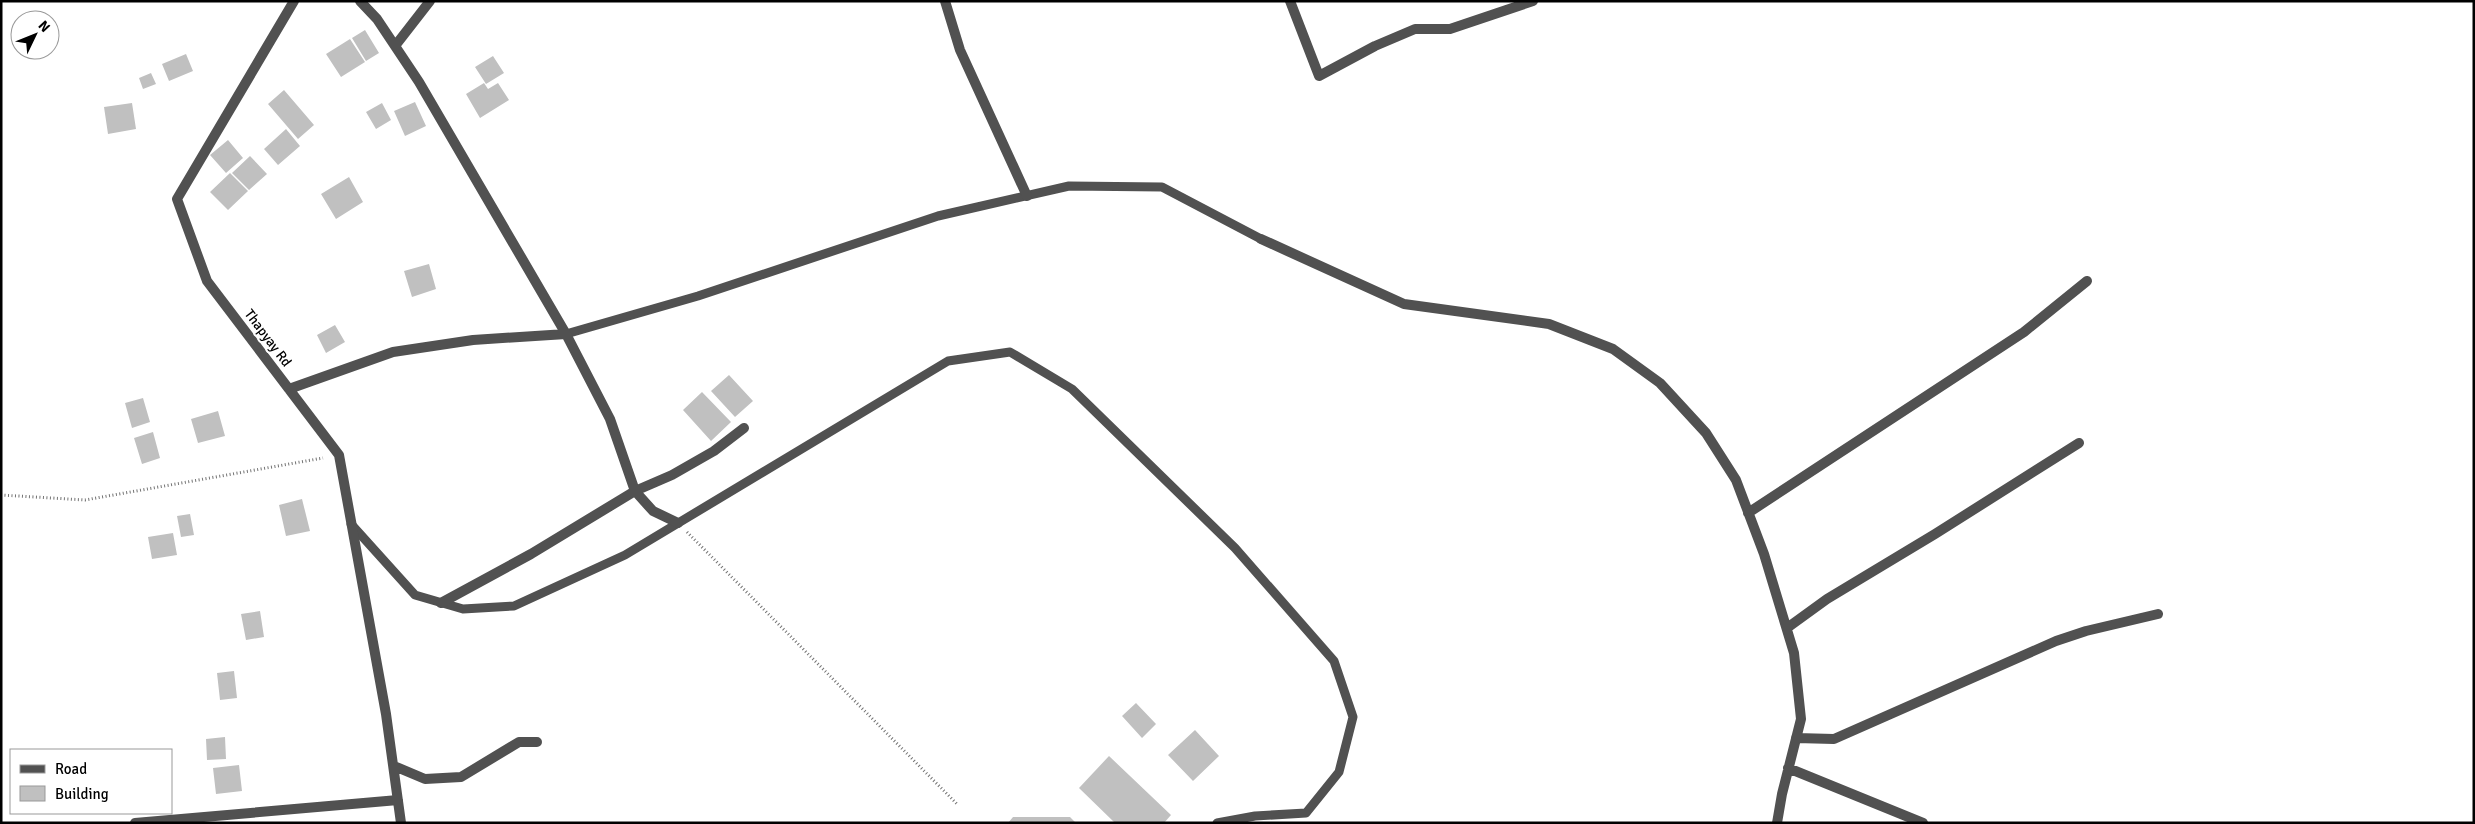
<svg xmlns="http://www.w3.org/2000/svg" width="2475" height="824" font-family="Signika,sans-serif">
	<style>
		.building { fill: #c0c0c0 }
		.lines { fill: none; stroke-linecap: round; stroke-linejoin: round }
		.path { stroke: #737373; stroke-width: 3; stroke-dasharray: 1 2.5; stroke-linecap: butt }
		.lane { stroke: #515151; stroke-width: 9 }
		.street { stroke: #515151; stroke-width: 10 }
		.labels { text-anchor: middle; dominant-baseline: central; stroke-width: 4; stroke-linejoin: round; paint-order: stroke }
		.street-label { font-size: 14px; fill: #000; stroke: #fff }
	</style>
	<rect width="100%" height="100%" fill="#fff"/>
	<path class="building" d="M365,30L379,53L366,61L352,38Z
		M350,39L365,62L341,77L326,54Z
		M186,54L193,71L169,81L162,64Z
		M493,56L504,73L486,84L475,67Z
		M151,73L156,84L143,89L139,78Z
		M484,83L488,89L498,83L509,100L480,118L466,94Z
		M284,90L314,125L298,139L268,104Z
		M415,102L426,126L405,136L394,111Z
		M132,103L136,129L108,134L104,107Z
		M382,103L391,120L376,129L366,112Z
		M286,129L300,146L278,165L264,149Z
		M228,140L243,158L226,173L210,155Z
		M250,156L267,174L249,190L232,173Z
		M230,173L248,191L228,210L210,192Z
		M349,177L363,202L336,219L321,194Z
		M429,264L436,289L412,297L404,271Z
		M335,325L345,342L326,353L317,335Z
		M729,375L753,401L735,417L711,391Z
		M702,392L731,422L711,441L683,410Z
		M143,398L150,422L132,428L125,403Z
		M218,411L225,436L198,443L191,419Z
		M153,432L160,458L142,464L134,438Z
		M302,499L310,531L286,536L279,505Z
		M190,514L194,535L181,537L177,516Z
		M173,533L177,555L152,559L148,537Z
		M260,611L264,637L246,640L241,614Z
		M234,671L237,698L220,700L217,673Z
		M1136,703L1156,724L1142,738L1122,716Z
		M1195,730L1219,756L1193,781L1168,755Z
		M225,737L226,759L207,760L206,739Z
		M1109,756L1171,815L1164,823H1115L1079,788Z
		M239,765L242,791L216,794L213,768Z
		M1013,817H1070L1076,823H1008Z"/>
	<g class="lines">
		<path class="path" d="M1,495L85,500L323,458
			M687,532L958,805"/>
		<path class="lane" d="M566,334L698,296L938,216L1069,186L1162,187L1261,239
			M351,524L415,595L463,609L514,606L625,555L948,361L1010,352L1072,389L1235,548L1334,661L1353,717L1339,772L1306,813L1255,816L1217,823"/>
		<path class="street" d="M294,1L177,199L207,281L339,455L386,714L401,823
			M360,1L377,19L419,82L566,334L610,419L635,491L653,511L678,523
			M945,1L960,50L1027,196
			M1290,1L1319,76L1375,46L1415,29H1450L1533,1
			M395,46L430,1
			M1261,239L1404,304L1549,324L1613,349L1660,383L1706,433L1736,480L1764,554L1794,653L1801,719L1782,794L1777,823
			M289,389L393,352L473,340L566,334
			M1748,513L2024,332L2087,281
			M441,603L531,554L635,491L672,475L714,451L744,428
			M1787,628L1827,599L1935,534L2079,443
			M1796,738L1834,739L2056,641L2086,631L2158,614
			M394,766L425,779L461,777L519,742H537
			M1788,768L1923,823
			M135,823L398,800"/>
	</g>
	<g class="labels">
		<g class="street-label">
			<text transform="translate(268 338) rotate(53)">Thapyay Rd</text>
		</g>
	</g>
	<rect width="2475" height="824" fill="none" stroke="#000000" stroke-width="5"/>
	<rect x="10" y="749" width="162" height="65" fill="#ffffff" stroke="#999999"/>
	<rect x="20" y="765" width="25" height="8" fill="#515151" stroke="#999999"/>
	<text x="55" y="774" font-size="15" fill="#000000">Road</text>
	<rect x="20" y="786" width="25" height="15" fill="#c0c0c0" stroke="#999999"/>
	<text x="55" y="799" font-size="15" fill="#000000">Building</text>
	<g transform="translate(35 35) rotate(47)"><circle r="24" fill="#ffffff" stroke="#999999"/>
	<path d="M0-4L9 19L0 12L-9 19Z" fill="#000000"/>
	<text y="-8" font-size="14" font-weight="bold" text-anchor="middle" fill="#000000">N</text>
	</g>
</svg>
